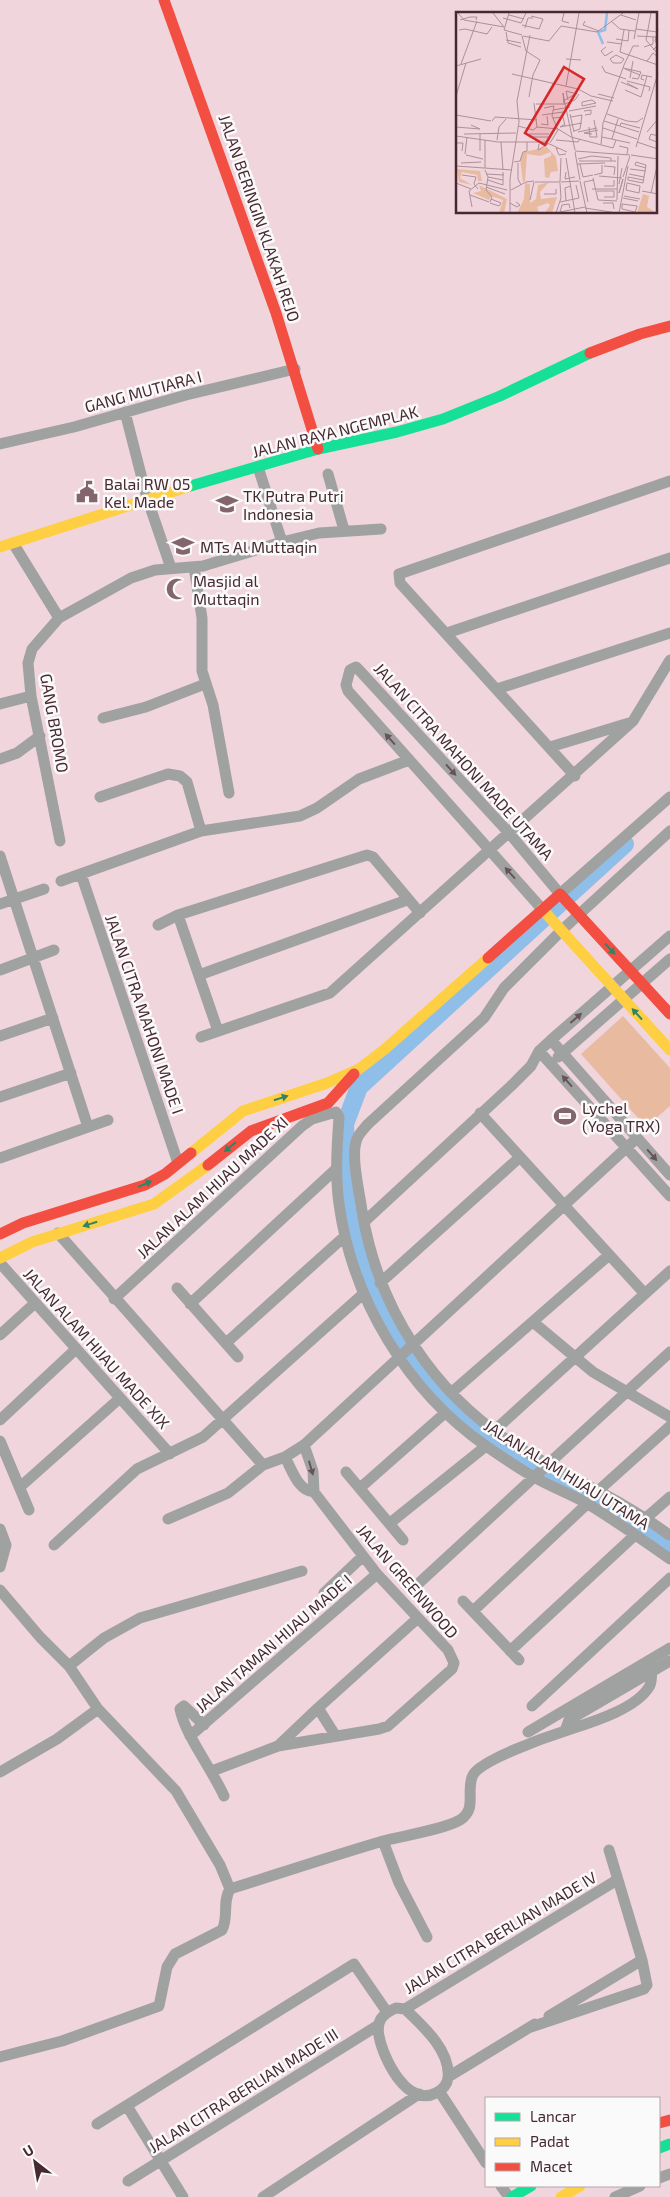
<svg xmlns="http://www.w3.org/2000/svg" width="670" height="2197" font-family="'Exo 2',sans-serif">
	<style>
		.green { fill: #e8bba1 }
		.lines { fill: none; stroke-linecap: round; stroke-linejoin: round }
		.river { stroke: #8fbfe9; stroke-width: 18 }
		.street { stroke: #a0a2a2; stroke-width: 11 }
		.fast { stroke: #16e098; stroke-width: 11 }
		.slow { stroke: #ffcf43; stroke-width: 11 }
		.jam { stroke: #f24e42; stroke-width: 11 }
		.oneway { fill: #675359 }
		.oneway2 { fill: #2f8465 }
		.labels { text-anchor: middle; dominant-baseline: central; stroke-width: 5; stroke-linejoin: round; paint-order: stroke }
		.street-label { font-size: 16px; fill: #482932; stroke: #fafafa }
		.poi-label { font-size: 16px; fill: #482932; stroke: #fafafa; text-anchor: start }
		.inset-river { fill: none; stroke: #8fbfe9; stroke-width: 2.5 }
		.inset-road { fill: none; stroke: #ad9098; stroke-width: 1 }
		.view { fill: #d62828; fill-opacity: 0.15; stroke: #d62828; stroke-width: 2.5 }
		.inset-edge { fill: none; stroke: #482932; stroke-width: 2.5 }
	</style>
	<rect width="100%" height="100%" fill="#f1d5dc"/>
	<path class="green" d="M623,1016L670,1068V1106L646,1127L581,1054Z"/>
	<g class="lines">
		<path class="river" d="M625,844L359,1087L345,1124L349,1218L371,1285L411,1357L465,1415L484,1430L550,1472L622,1511L670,1546"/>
		<path class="street" d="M125,412L147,498L171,568
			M0,444L74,427L186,395L295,369
			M328,474L344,530
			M282,542L319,533L381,529
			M13,543L59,618
			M194,567L202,618V671L213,705L229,793
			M447,633L670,558
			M497,689L670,633
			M0,704L31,696
			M103,718L146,707L205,684
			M550,747L629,723
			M0,759L17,753L40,736
			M575,776L400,583L399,574L670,481
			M100,797L168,774L180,776L187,782L201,831
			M60,841L31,696L28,663L32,649L59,618L131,578L155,570L203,566L282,542L258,467
			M0,856L88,1127
			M81,874L178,1163
			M61,881L201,831L300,816L317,808L359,779L409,760
			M0,904L44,889
			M542,909L348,691L346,685L350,670L356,667L360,671L510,834L560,894L670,797
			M178,915L218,1031
			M158,925L178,915L367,855L373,857L420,913
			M0,970L54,950
			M199,975L407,900
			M0,1036L53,1018
			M201,1037L330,993L633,721L670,660
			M551,1040L670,1175
			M539,1051L670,1196
			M558,1057L670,959
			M0,1097L71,1073
			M480,1113L645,1294
			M0,1158L108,1120
			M364,1222L511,1086L531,1066L539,1051L551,1040L670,936
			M58,1233L263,1465
			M0,1263L170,1454
			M380,1283L520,1157
			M177,1288L238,1357
			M114,1299L302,1126L312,1119L336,1112L339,1117C337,1146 335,1175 339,1204C352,1299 407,1391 486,1446C502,1457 518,1468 534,1477C551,1487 571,1494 588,1504C616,1521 643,1540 670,1559
			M190,1304L336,1169
			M533,1322L593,1372L670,1417
			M0,1335L35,1303
			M226,1343L345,1236
			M451,1393L609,1255
			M0,1420L76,1349
			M495,1430L670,1271
			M0,1441L29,1510
			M285,1457C292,1470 298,1491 314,1492
			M346,1472L403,1540
			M20,1487L120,1398
			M360,1488L445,1413
			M599,1490L670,1426
			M646,1518L670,1497
			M168,1519L228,1493L263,1465L285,1457L304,1445L637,1138
			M390,1523L486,1446
			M0,1529L6,1545L0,1567
			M669,1535C622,1499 568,1478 518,1447C434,1395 378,1309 362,1211C360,1194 350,1155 357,1139C359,1133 364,1129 368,1124L484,1018L504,988L562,930L670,831
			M54,1545L137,1469L203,1437L363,1294
			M419,1583L670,1352
			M0,1590L40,1637L69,1666L98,1709L176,1791L220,1865L230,1889
			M324,1593L362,1557
			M463,1601L519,1660
			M473,1611L587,1504
			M510,1651L635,1535
			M69,1666L104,1638L140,1618L302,1571
			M532,1706L670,1578
			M318,1708L335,1735
			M204,1725L184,1706L180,1709C185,1735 212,1769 224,1796
			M565,1731C589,1723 635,1710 649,1687C652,1683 651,1677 652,1671
			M528,1732L670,1648
			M190,1736L377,1574
			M278,1746L379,1729L388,1726L452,1669L454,1663L448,1650L377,1574L314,1492L313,1471L304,1445
			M212,1771L278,1746L318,1708L418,1618
			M0,1772L57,1739L98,1709
			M383,1841L399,1883L427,1937
			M230,1889C281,1873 332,1856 383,1841C402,1836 445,1829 460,1820C478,1809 465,1790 473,1775C481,1760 546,1737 565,1731L569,1720L670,1661
			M396,2008L405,2009C423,2026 451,2051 448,2078C447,2085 442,2090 436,2093C407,2108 383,2058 379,2036C376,2021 382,2014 396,2008Z
			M405,2009L617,1880
			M549,2016L642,1960
			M531,2027L644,1989L647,1985L642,1960L609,1850
			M0,2057L62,2041L159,2006L167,1967L175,1954L222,1930C229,1917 222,1902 230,1889
			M448,2077L535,2024
			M439,2091L486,2163
			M127,2106L183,2197
			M97,2124L354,1964L387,2012
			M659,2178L670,2174
			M128,2181L377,2026
			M501,2186L509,2197
			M263,2197L419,2094
			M615,2197L640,2186"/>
		<path class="fast" d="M187,487L318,449L397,432L443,419L500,396L590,353
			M659,2148L670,2144
			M512,2197L531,2186"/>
		<path class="slow" d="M0,547L187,487
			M542,909L670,1050
			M191,1153L243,1111L327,1083L359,1069L385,1049L488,958
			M0,1258L32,1242L154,1204L208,1165
			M561,2197L580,2186"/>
		<path class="jam" d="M164,0L276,313L318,449
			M590,353L640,334L670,326
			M488,958L560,894L670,1014
			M208,1165L251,1131L328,1103L354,1074
			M0,1234L23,1223L145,1185L165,1174L191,1153
			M659,2123L670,2120"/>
	</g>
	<defs><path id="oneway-solid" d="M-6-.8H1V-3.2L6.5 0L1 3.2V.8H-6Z" transform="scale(1.25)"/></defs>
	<g class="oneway">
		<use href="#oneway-solid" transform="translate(390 739) rotate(-132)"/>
		<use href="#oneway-solid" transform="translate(451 770) rotate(48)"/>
		<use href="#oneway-solid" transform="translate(510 873) rotate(-132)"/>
		<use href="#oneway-solid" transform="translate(576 1018) rotate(-41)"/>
		<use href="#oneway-solid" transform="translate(567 1081) rotate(-132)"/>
		<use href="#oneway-solid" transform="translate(652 1155) rotate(49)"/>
		<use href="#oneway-solid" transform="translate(311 1468) rotate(74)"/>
	</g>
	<g class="oneway2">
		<use href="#oneway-solid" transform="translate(610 949) rotate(48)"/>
		<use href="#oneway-solid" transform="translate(637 1014) rotate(-132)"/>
		<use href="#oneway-solid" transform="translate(281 1098) rotate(-18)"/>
		<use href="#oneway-solid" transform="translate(230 1147) rotate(141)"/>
		<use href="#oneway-solid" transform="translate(145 1184) rotate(-23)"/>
		<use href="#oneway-solid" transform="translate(90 1224) rotate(163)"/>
	</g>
	<defs>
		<g id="civic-bare" transform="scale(1.725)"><path d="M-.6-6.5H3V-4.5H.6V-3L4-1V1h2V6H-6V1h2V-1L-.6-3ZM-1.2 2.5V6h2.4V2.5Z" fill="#83656e" stroke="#fafafa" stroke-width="2.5" paint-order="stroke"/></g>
		<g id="school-bare" transform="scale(1.725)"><path d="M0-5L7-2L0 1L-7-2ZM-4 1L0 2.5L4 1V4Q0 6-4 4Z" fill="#83656e" stroke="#fafafa" stroke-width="2.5" paint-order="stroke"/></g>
		<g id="mosque-bare" transform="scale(1.725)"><path d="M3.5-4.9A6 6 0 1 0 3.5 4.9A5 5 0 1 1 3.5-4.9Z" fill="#83656e" stroke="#fafafa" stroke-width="2.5" paint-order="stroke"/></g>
		<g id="stadium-bare" transform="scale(1.725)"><path d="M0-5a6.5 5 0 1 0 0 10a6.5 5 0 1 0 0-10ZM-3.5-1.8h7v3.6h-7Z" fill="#83656e" stroke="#fafafa" stroke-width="2.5" paint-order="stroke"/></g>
	</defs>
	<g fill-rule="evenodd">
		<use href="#civic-bare" x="87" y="492"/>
		<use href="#school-bare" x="227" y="504"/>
		<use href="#school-bare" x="183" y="546"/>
		<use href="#mosque-bare" x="177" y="589"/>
		<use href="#stadium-bare" x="565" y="1116"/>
	</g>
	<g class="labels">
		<g class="street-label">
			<text transform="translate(260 218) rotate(71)">JALAN BERINGIN KLAKAH REJO</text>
			<text transform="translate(143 391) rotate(-15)">GANG MUTIARA I</text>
			<text transform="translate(335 431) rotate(-14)">JALAN RAYA NGEMPLAK</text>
			<text transform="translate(55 723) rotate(80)">GANG BROMO</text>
			<text transform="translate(464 761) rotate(48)">JALAN CITRA MAHONI MADE UTAMA</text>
			<text transform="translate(145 1014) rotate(71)">JALAN CITRA MAHONI MADE I</text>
			<text transform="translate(212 1187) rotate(-43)">JALAN ALAM HIJAU MADE XI</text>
			<text transform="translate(97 1348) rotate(48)">JALAN ALAM HIJAU MADE XIX</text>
			<text transform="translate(567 1474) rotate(32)">JALAN ALAM HIJAU UTAMA</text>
			<text transform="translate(408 1581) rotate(49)">JALAN GREENWOOD</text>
			<text transform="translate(273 1643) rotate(-41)">JALAN TAMAN HIJAU MADE I</text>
			<text transform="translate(500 1932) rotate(-31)">JALAN CITRA BERLIAN MADE IV</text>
			<text transform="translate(243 2090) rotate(-32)">JALAN CITRA BERLIAN MADE III</text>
		</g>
		<g class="poi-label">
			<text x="104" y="483">Balai RW 05<tspan x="104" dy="18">Kel. Made</tspan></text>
			<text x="243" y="495">TK Putra Putri<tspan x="243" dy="18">Indonesia</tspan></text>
			<text x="200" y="546">MTs Al Muttaqin</text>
			<text x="193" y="580">Masjid al<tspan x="193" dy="18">Muttaqin</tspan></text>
			<text x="582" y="1107">Lychel<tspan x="582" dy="18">(Yoga TRX)</tspan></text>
		</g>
	</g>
	<g transform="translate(456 12)">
		<rect width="201" height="201" fill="#f1d5dc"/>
		<path d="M91,135L100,145L102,159L95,160L93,166L89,165L88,147L95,144V140L84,144L71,142L69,169L67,170L64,147L68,140ZM1,157L24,159L26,169H22L21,163L6,160L4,166L16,173L3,170ZM93,170L84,180L85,187L101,185L96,201H89L94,193L92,191L81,195L83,201H61L68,187L69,171L74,172V191L80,187L82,173ZM23,173L51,187L48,201H43L47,188L35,184L33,188L17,181L25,179ZM187,182L193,184L191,195L201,201H181Z" fill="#e8bba1"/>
		<path class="inset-river" d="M147,32L142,20L149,18L151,1"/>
		<path class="inset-road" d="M2,1L8,8L48,15L37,1M53,1L48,18L66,23M108,1L106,9L113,11M195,1L190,28L202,42M53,3L68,7M165,3L180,8M47,6L65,11L70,1M4,8L14,5H21L20,8M129,9L127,13L143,19M155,9L164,17L179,19M66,13L83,17L87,7L75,4M69,16L72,6H77M180,17L201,20M3,18L9,17L31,22L36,15M168,18L164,40L202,53M50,20L52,31L65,35M66,24L70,39L84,48L77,63L73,85M67,24L93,29L105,14L141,20L167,1M181,24L200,25M160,27L172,29L173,18M178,27L183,1M50,28L65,31M151,30L166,32M150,35L145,39L149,44L157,39M188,35L197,32V25M197,38L202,33L199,29L202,17M160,43L168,47L165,51H157L154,47ZM110,47L125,48M191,49L197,41L202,45M5,52L21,9M0,54L25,47M146,54L149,60L170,67M167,56L185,60L182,67L176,66M169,57L184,63M56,62L122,77L135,84L157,89M174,66L177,49M188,68L185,67L186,63L196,65M171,69L194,75L193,79M165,70L182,77L171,71M110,74L123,1M169,78L185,85M142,82L158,86M0,84L10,51M185,85L191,64M112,88L110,79L121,82M107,89L121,81M78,91L81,115M80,92H109L119,138M108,92L107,81L109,92L119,88L123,82M126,94L140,91L136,88L126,90V94M88,96L98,94L96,104L102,118L94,131M97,98L114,95M113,99L140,94M128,99L135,98V102L129,103M114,102L118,120M151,102L171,109L181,110L187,106M0,103L35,109M86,103L107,100M115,105L126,103L124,117L118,119M97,106L107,105L109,114M36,109L39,105L81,108M148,109L183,120M85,112L92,113L91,104M109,112L104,115L126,111M62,114L77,118L81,115M164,114L165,111L184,116M0,115L24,117L15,113M81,115L102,117L115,125L157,136L160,128M133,115L134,125H141L138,108M147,116L181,127M122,120L141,116M191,120L202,107M8,122L60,121M24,122V139M73,122H93M136,122L128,121L142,118M0,124L42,130H89L111,140M73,125H92M146,125L174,131M156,127L162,107M41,128L43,115L50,107M100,128L122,130L124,127M45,130L47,158M181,130L202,137M201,130L193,127L195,122L202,124M0,131H7L6,139M83,132L82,138L92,132M145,132L147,111L168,53L177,34H183M163,134L172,136L171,142M180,135L202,61M102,137L100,136L103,143L110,142M119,139L174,143M119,140L124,168M9,142L11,125M10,143L27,147M175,143L202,147M110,146L119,201M122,147L136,144L155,146V149M123,149H160M58,150L64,149L67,140L71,139V130M5,151L25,150M62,151V167L65,173M121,152L149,151M124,152L127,165L137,163M0,154L56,158M148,154L159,155L158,163M29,156V128M190,156L179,153L180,150L190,153M174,157L190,159M29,158L32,165L30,178L36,185L34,190M110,160L109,167L119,165M30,162L48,163M173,162L188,165M6,163L20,165L18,172L22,177M138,163L146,161V153M143,164L166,166M32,165L47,168M167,165L174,144M172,165V168L187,171M172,165L187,168M137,166L142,188M167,167L163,181L167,167M32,168L47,173V160M124,169L131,201M79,170H104M104,170L105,146M105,170L123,169M0,171L15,177M171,171L184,174L183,181L170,178ZM187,171L190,153M163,172L166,156M148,174H158V168M30,175L49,182M136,177H161M55,178L70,170L78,169M141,179H158V185H148M186,179L202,182M195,181L201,154M88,182H100V177M14,183L33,190M168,184L184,187M167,186L182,189M74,188L78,170M142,188L161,189M161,188L162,144M110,189L109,176L115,174M104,190L123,186L120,173M132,190L128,170L138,168M34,191L43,194L45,191L35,187M54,191L61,195L64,193L60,190M147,191H157L158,197M166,192L181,194V195L179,200L166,197ZM16,195L13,179L23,171L51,178M129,196L161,201M104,200L129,195M104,200L106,193L113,192L114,196M54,201V167L63,110L61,89L74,23M100,201L105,186L104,171M163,201L172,154"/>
		<path class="view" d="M108,55L128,67L89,133L69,121Z"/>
		<rect width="201" height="201" class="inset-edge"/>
	</g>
	<rect x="485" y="2097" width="175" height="90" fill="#fafafa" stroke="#b3a6aa"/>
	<rect x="495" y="2113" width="25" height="8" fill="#16e098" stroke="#b3a6aa"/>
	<text x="530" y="2122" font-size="15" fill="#482932">Lancar</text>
	<rect x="495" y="2138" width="25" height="8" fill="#ffcf43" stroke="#b3a6aa"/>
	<text x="530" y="2147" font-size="15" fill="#482932">Padat</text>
	<rect x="495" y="2163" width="25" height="8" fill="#f24e42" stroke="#b3a6aa"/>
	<text x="530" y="2172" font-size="15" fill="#482932">Macet</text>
	<g transform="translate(35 2162) rotate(329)" stroke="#fafafa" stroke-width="4" paint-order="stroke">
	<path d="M0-4L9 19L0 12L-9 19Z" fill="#482932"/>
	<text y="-8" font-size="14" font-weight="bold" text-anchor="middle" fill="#482932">U</text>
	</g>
</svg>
